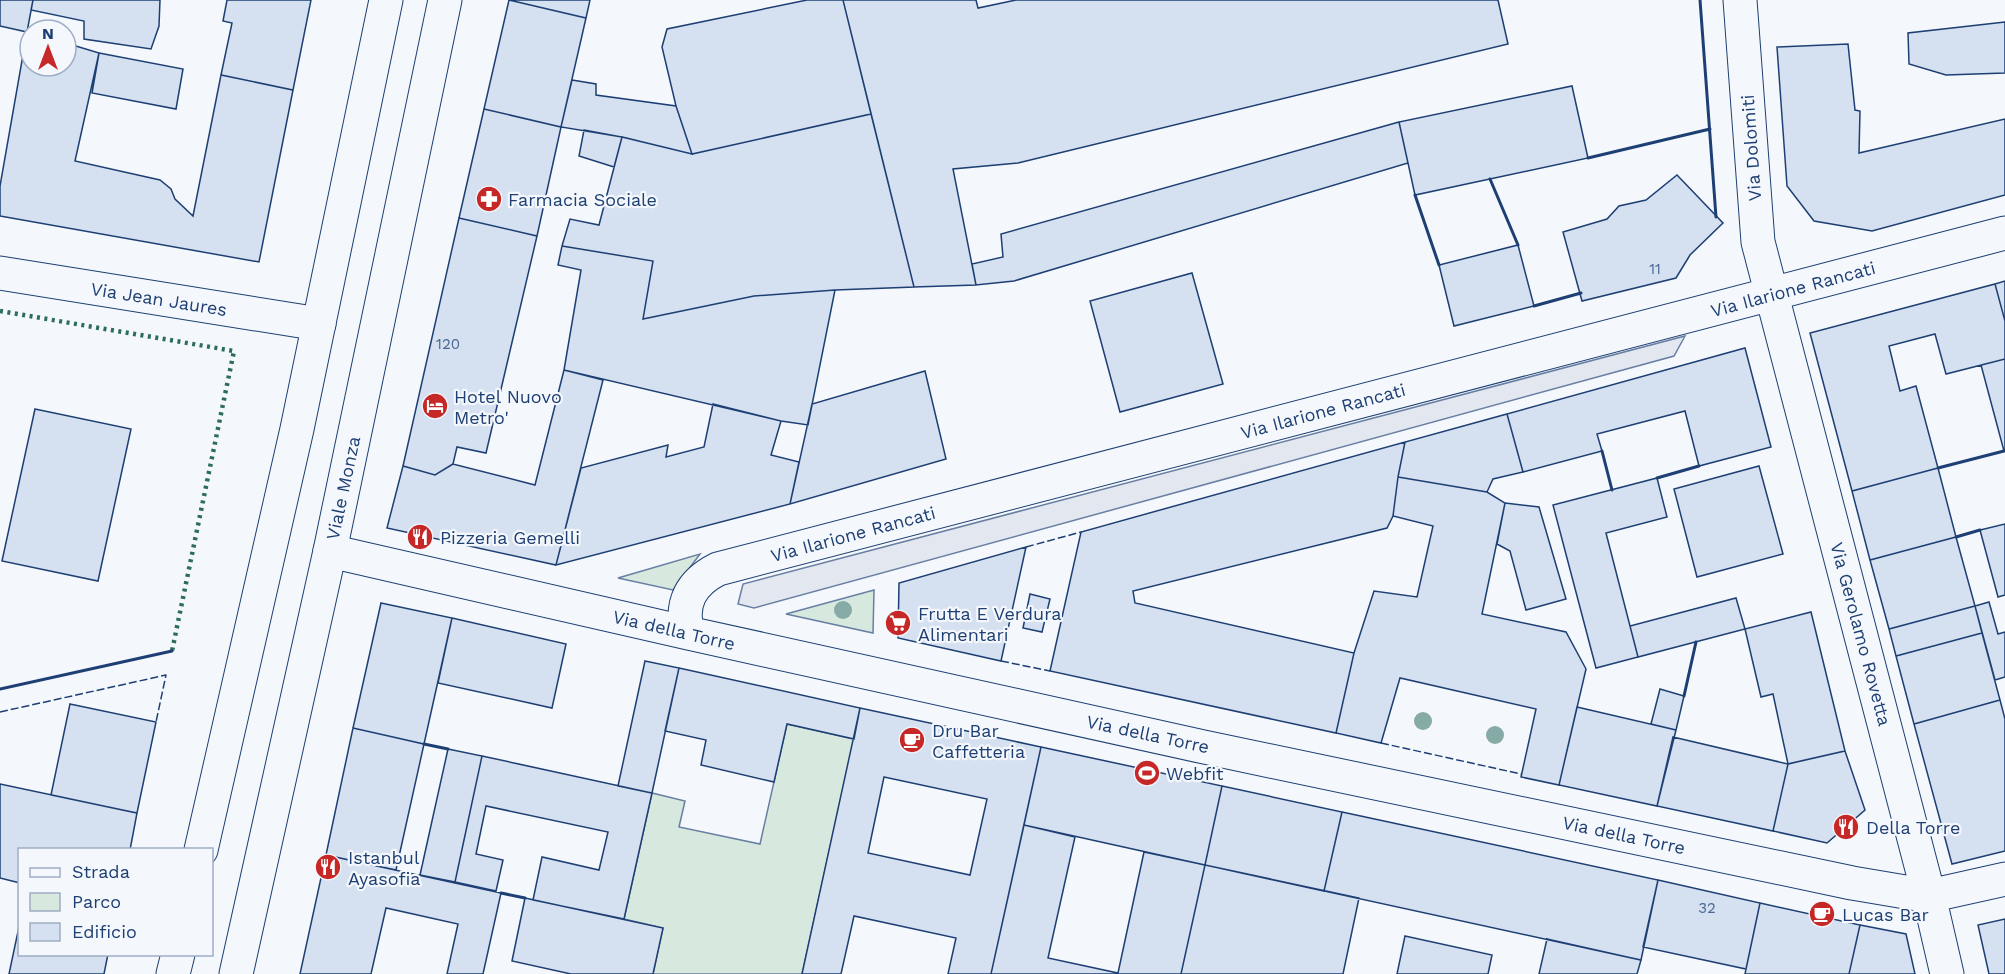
<svg xmlns="http://www.w3.org/2000/svg" width="2005" height="974" font-family="'Work Sans',sans-serif">
	<style>
		.green { fill: #d7e8df; stroke: #687fa3; stroke-width: 1.5 }
		.parking { fill: #e3e8f0; stroke: #687fa3; stroke-width: 1.5 }
		.building { fill: #d5e0f0; stroke: #1d3f73; stroke-width: 1.5; fill-rule: evenodd }
		.lines { fill: none; stroke-linecap: round; stroke-linejoin: round }
		.minor-casing { stroke: #1d3f73; stroke-width: 35 }
		.major-casing { stroke: #1d3f73; stroke-width: 35 }
		.minor { stroke: #f4f7fb; stroke-width: 33 }
		.major { stroke: #f4f7fb; stroke-width: 33 }
		.hedge { stroke: #2c6c60; stroke-width: 4.5; stroke-dasharray: 3 4.5; stroke-linecap: butt }
		.fence { stroke: #1d3f73; stroke-width: 1.5; stroke-dasharray: 8 3; stroke-linecap: butt }
		.wall { stroke: #1d3f73; stroke-width: 3 }
		.tree { fill: #86aba6 }
		.labels { text-anchor: middle; dominant-baseline: central; stroke-width: 4.5; stroke-linejoin: round; paint-order: stroke }
		.number-label { font-size: 15px; fill: #4b6792 }
		.street-label { font-size: 18px; fill: #1d3f73; stroke: #f4f7fb }
		.poi-label { font-size: 18px; fill: #1d3f73; stroke: #f4f7fb; text-anchor: start }
	</style>
	<rect width="100%" height="100%" fill="#f4f7fb"/>
	<path class="green" d="M700,554L673,590L618,578Z
		M874,590L873,633L786,614Z
		M787,724L854,739L802,974H653L663,928L624,919L652,793L685,801L679,827L760,844Z"/>
	<path class="parking" d="M1685,336L1674,356L754,608L738,604L743,584Z"/>
	<path class="building" d="M0,0H33L27,32L0,26Z
		M33,0H160L159,26L151,49L84,39V21L31,10Z
		M227,0H311L293,90L221,75L232,23L223,21Z
		M509,0L586,18L561,127L484,109Z
		M509,0H590L586,18Z
		M807,0H843L871,114L692,154L676,106L662,47L667,29Z
		M843,0H976L978,8L1016,0H1498L1508,44L1018,163L953,169L976,285L914,287Z
		M2005,22V73L1946,75L1909,64L1908,33Z
		M27,32L30,33V66H66V43L99,53L75,161L160,180L171,189L175,199L193,216L221,75L293,90L259,262L0,216V186Z
		M1848,44L1855,110L1860,111L1859,153L2005,119V195L1872,231L1814,221L1787,186L1777,47Z
		M99,53L183,69L176,109L92,93Z
		M572,80L596,84V95L676,106L692,154L622,137L561,127Z
		M1572,86L1588,158L1415,195L1399,122Z
		M484,109L561,127L537,236L459,218Z
		M871,114L914,287L835,290L754,296L643,319L653,261L562,246L570,219L599,225L622,137L692,154Z
		M1399,122L1408,163L1014,281L976,285L972,264L1003,257L1001,234Z
		M584,130L622,137L614,167L579,156Z
		M1677,175L1723,223L1690,255L1676,278L1582,301L1563,232L1607,219L1619,206L1646,200Z
		M459,218L537,236L486,453L457,447L453,464L435,475L403,466Z
		M1518,245L1534,306L1454,326L1439,265Z
		M562,246L653,261L643,319L754,296L835,290L808,425L781,421L564,370L581,270L558,265Z
		M1192,273L1223,384L1120,412L1090,301Z
		M2005,281V321L1995,284Z
		M1995,284L2005,321V359L1946,374L1935,334L1889,346L1900,391L1916,386L1938,468L1852,491L1810,333Z
		M1745,348L1771,447L1699,466L1685,411L1597,434L1602,451L1523,472L1507,414Z
		M2005,359V450L2004,451L1981,365Z
		M564,370L603,380L556,565L387,528L403,466L435,475L453,464L535,485Z
		M925,371L946,459L790,504L812,404Z
		M713,404L781,421L771,455L799,462L790,504L556,565L581,468L668,445L666,457L704,447Z
		M35,409L131,429L98,581L2,561Z
		M1507,414L1523,472L1493,479L1487,492L1398,477L1405,442Z
		M1405,442L1398,477L1393,516L1387,528L1133,591L1135,603L1354,653L1336,733L1050,671L1081,532Z
		M1759,466L1783,554L1697,577L1674,489Z
		M1938,468L1956,537L1870,560L1852,491Z
		M1398,477L1487,492L1505,503L1482,614L1566,632L1586,669L1559,785L1521,777L1536,709L1400,678L1381,743L1336,733L1354,653L1374,591L1417,597L1433,526L1393,516Z
		M1657,478L1667,517L1606,533L1638,657L1596,668L1553,505Z
		M1505,503L1539,507L1566,599L1526,610L1510,551L1497,544Z
		M2005,524V595L1998,597L1980,530Z
		M1956,537L1975,606L1889,629L1870,560Z
		M1026,547L1001,661L898,638L899,583Z
		M1030,594L1050,599L1042,632L1023,628Z
		M1736,598L1745,629L1638,657L1630,626Z
		M1989,602L1998,634L2005,632V677L1995,680L1975,606Z
		M381,603L452,618L424,744L353,728Z
		M1975,606L1982,633L1896,656L1889,629Z
		M1811,612L1845,751L1788,764L1773,694L1761,697L1745,629Z
		M452,618L566,644L552,708L438,683Z
		M1982,633L2000,700L1914,724L1896,656Z
		M645,661L679,668L652,793L618,786Z
		M679,668L860,708L854,739L787,724L774,782L701,765L706,740L665,731Z
		M1660,689L1684,696L1676,730L1651,724Z
		M2000,700L2005,719V851L1952,864L1914,724Z
		M70,704L156,722L137,813L51,795Z
		M1577,707L1676,730L1657,806L1559,785Z
		M860,708L1041,747L991,974H948L956,938L854,916L841,974H802ZM884,777L987,799L970,875L868,853Z
		M353,728L424,744L396,870L326,855Z
		M1673,737L1788,764L1773,831L1657,806Z
		M1041,747L1222,786L1205,865L1024,825Z
		M448,749L482,756L455,882L420,875Z
		M1845,751L1865,810L1827,843L1773,831L1788,764Z
		M482,756L652,793L624,919L533,900L542,857L599,870L608,832L486,806L476,854L503,860L496,891L455,882Z
		M0,784L137,813L130,850H20V883L0,878Z
		M1222,786L1342,812L1324,891L1205,865Z
		M1342,812L1658,880L1641,960L1324,891Z
		M1024,825L1075,837L1048,958L1118,973L1144,852L1205,865L1181,974H991Z
		M326,855L501,893L483,974H447L458,924L386,908L371,974H300Z
		M1205,865L1359,898L1343,974H1181Z
		M1658,880L1760,903L1746,969L1643,947Z
		M525,898L663,928L653,974H571L512,961Z
		M1760,903L1860,925L1849,974H1745Z
		M2005,919V974H1989L1978,925Z
		M20,922V954H108L104,974H9Z
		M1860,925L1906,934L1915,974H1849Z
		M1405,936L1492,955L1488,974H1397Z
		M1547,939L1641,960L1637,974H1539Z"/>
	<g class="lines">
		<g class="minor-casing">
			<path id="minor" d="M1740,0L1758,242L1929,896L1947,974
				M0,273L319,324
				M330,551L688,633L1204,747L1852,883L1929,896L2005,879
				M688,633C679,603 692,582 718,569L2005,233"/>
		</g>
		<g class="major-casing">
			<path id="major" d="M201,850L297,429L386,0
				M173,974L178,954
				M236,974L330,551L445,0"/>
		</g>
		<use href="#minor" class="minor"/>
		<use href="#major" class="major"/>
		<path class="hedge" d="M0,311L234,351L172,651"/>
		<path class="fence" d="M1026,547L1081,532
			M1001,661L1050,671
			M0,712L166,675L156,722
			M1381,743L1521,774"/>
		<path class="wall" d="M1700,0L1716,217
			M1588,158L1710,129
			M1490,179L1518,245
			M1415,195L1439,265
			M1534,306L1581,293
			M1602,451L1612,490
			M1938,468L2004,451
			M1657,478L1699,466
			M1956,537L1980,530
			M0,689L172,651
			M1684,696L1696,642
			M424,744L448,749
			M501,893L525,898"/>
	</g>
	<g class="tree">
		<circle cx="843" cy="610" r="9"/>
		<circle cx="1423" cy="721" r="9"/>
		<circle cx="1495" cy="735" r="9"/>
	</g>
	<defs>
		<g id="pharmacy-disc" transform="scale(1.35)"><circle r="9.5" fill="#c62828" stroke="#f4f7fb"/><path d="M-2-6h4v4h4v4h-4v4h-4v-4h-4v-4h4Z" fill="#fff"/></g>
		<g id="hotel-disc" transform="scale(1.35)"><circle r="9.5" fill="#c62828" stroke="#f4f7fb"/><path d="M-6-4.5h1.5V1H6V5H4.5V3h-9V5H-6ZM-4 0a1.8 1.8 0 1 1 3.6 0ZM.5 0V-2.5h3Q6-2.5 6 0Z" fill="#fff"/></g>
		<g id="restaurant-disc" transform="scale(1.35)"><circle r="9.5" fill="#c62828" stroke="#f4f7fb"/><path d="M-5-6h1v4h1v-4h1v4h1v-4h1v5L-1.5 .5V6h-2V.5L-5-1ZM5-6V6H3V1.5H1.5Q1.5-4 5-6Z" fill="#fff"/></g>
		<g id="supermarket-disc" transform="scale(1.35)"><circle r="9.5" fill="#c62828" stroke="#f4f7fb"/><path d="M-6-5.5h2.5l.6 2H6L4.5 2H-2.5L-4.4-4H-6ZM-1.5 3.2a1.3 1.3 0 1 0 .1 0ZM3 3.2a1.3 1.3 0 1 0 .1 0Z" fill="#fff"/></g>
		<g id="cafe-disc" transform="scale(1.35)"><circle r="9.5" fill="#c62828" stroke="#f4f7fb"/><path d="M-5.5-4.5H6V0H3Q3 3.5 0 3.5H-2.5Q-5.5 3.5-5.5 0ZM3-3.2v2h1.7v-2ZM-6 4.5H4V6H-6Z" fill="#fff"/></g>
		<g id="stadium-disc" transform="scale(1.35)"><circle r="9.5" fill="#c62828" stroke="#f4f7fb"/><path d="M0-5a6.5 5 0 1 0 0 10a6.5 5 0 1 0 0-10ZM-3.5-1.8h7v3.6h-7Z" fill="#fff"/></g>
	</defs>
	<g fill-rule="evenodd">
		<use href="#pharmacy-disc" x="489" y="199"/>
		<use href="#hotel-disc" x="435" y="406"/>
		<use href="#restaurant-disc" x="420" y="537"/>
		<use href="#supermarket-disc" x="898" y="623"/>
		<use href="#cafe-disc" x="912" y="740"/>
		<use href="#stadium-disc" x="1147" y="773"/>
		<use href="#restaurant-disc" x="1846" y="827"/>
		<use href="#restaurant-disc" x="328" y="867"/>
		<use href="#cafe-disc" x="1822" y="914"/>
	</g>
	<g class="labels">
		<g class="number-label">
			<text x="1655" y="269">11</text>
			<text x="448" y="344">120</text>
			<text x="1707" y="908">32</text>
		</g>
		<g class="street-label">
			<text transform="translate(1751 148) rotate(-94)">Via Dolomiti</text>
			<text transform="translate(1793 289) rotate(-15)">Via Ilarione Rancati</text>
			<text transform="translate(159 299) rotate(9)">Via Jean Jaures</text>
			<text transform="translate(1323 411) rotate(-15)">Via Ilarione Rancati</text>
			<text transform="translate(343 488) rotate(-78)">Viale Monza</text>
			<text transform="translate(853 534) rotate(-15)">Via Ilarione Rancati</text>
			<text transform="translate(674 630) rotate(13)">Via della Torre</text>
			<text transform="translate(1861 634) rotate(75)">Via Gerolamo Rovetta</text>
			<text transform="translate(1148 734) rotate(12)">Via della Torre</text>
			<text transform="translate(1624 835) rotate(12)">Via della Torre</text>
		</g>
		<g class="poi-label">
			<text x="508" y="199">Farmacia Sociale</text>
			<text x="454" y="396">Hotel Nuovo<tspan x="454" dy="21">Metro'</tspan></text>
			<text x="440" y="537">Pizzeria Gemelli</text>
			<text x="918" y="613">Frutta E Verdura<tspan x="918" dy="21">Alimentari</tspan></text>
			<text x="932" y="730">Dru Bar<tspan x="932" dy="21">Caffetteria</tspan></text>
			<text x="1166" y="773">Webfit</text>
			<text x="1866" y="827">Della Torre</text>
			<text x="348" y="857">Istanbul<tspan x="348" dy="21">Ayasofia</tspan></text>
			<text x="1842" y="914">Lucas Bar</text>
		</g>
	</g>
	<rect x="18" y="848" width="195" height="108" fill="#f4f7fb" stroke="#9eadc5" stroke-width="1.5"/>
	<rect x="30" y="868" width="30" height="9" fill="#f4f7fb" stroke="#9eadc5" stroke-width="1.5"/>
	<text x="72" y="878" font-size="18" fill="#1d3f73">Strada</text>
	<rect x="30" y="893" width="30" height="18" fill="#d7e8df" stroke="#9eadc5" stroke-width="1.5"/>
	<text x="72" y="908" font-size="18" fill="#1d3f73">Parco</text>
	<rect x="30" y="923" width="30" height="18" fill="#d5e0f0" stroke="#9eadc5" stroke-width="1.5"/>
	<text x="72" y="938" font-size="18" fill="#1d3f73">Edificio</text>
	<g transform="translate(48 48)"><circle r="28" fill="#f4f7fb" stroke="#9eadc5" stroke-width="1.5"/>
	<path d="M0-4.5L10 22L0 15L-10 22Z" fill="#c62828"/>
	<text y="-9" font-size="16" font-weight="bold" text-anchor="middle" fill="#1d3f73">N</text>
	</g>
</svg>
